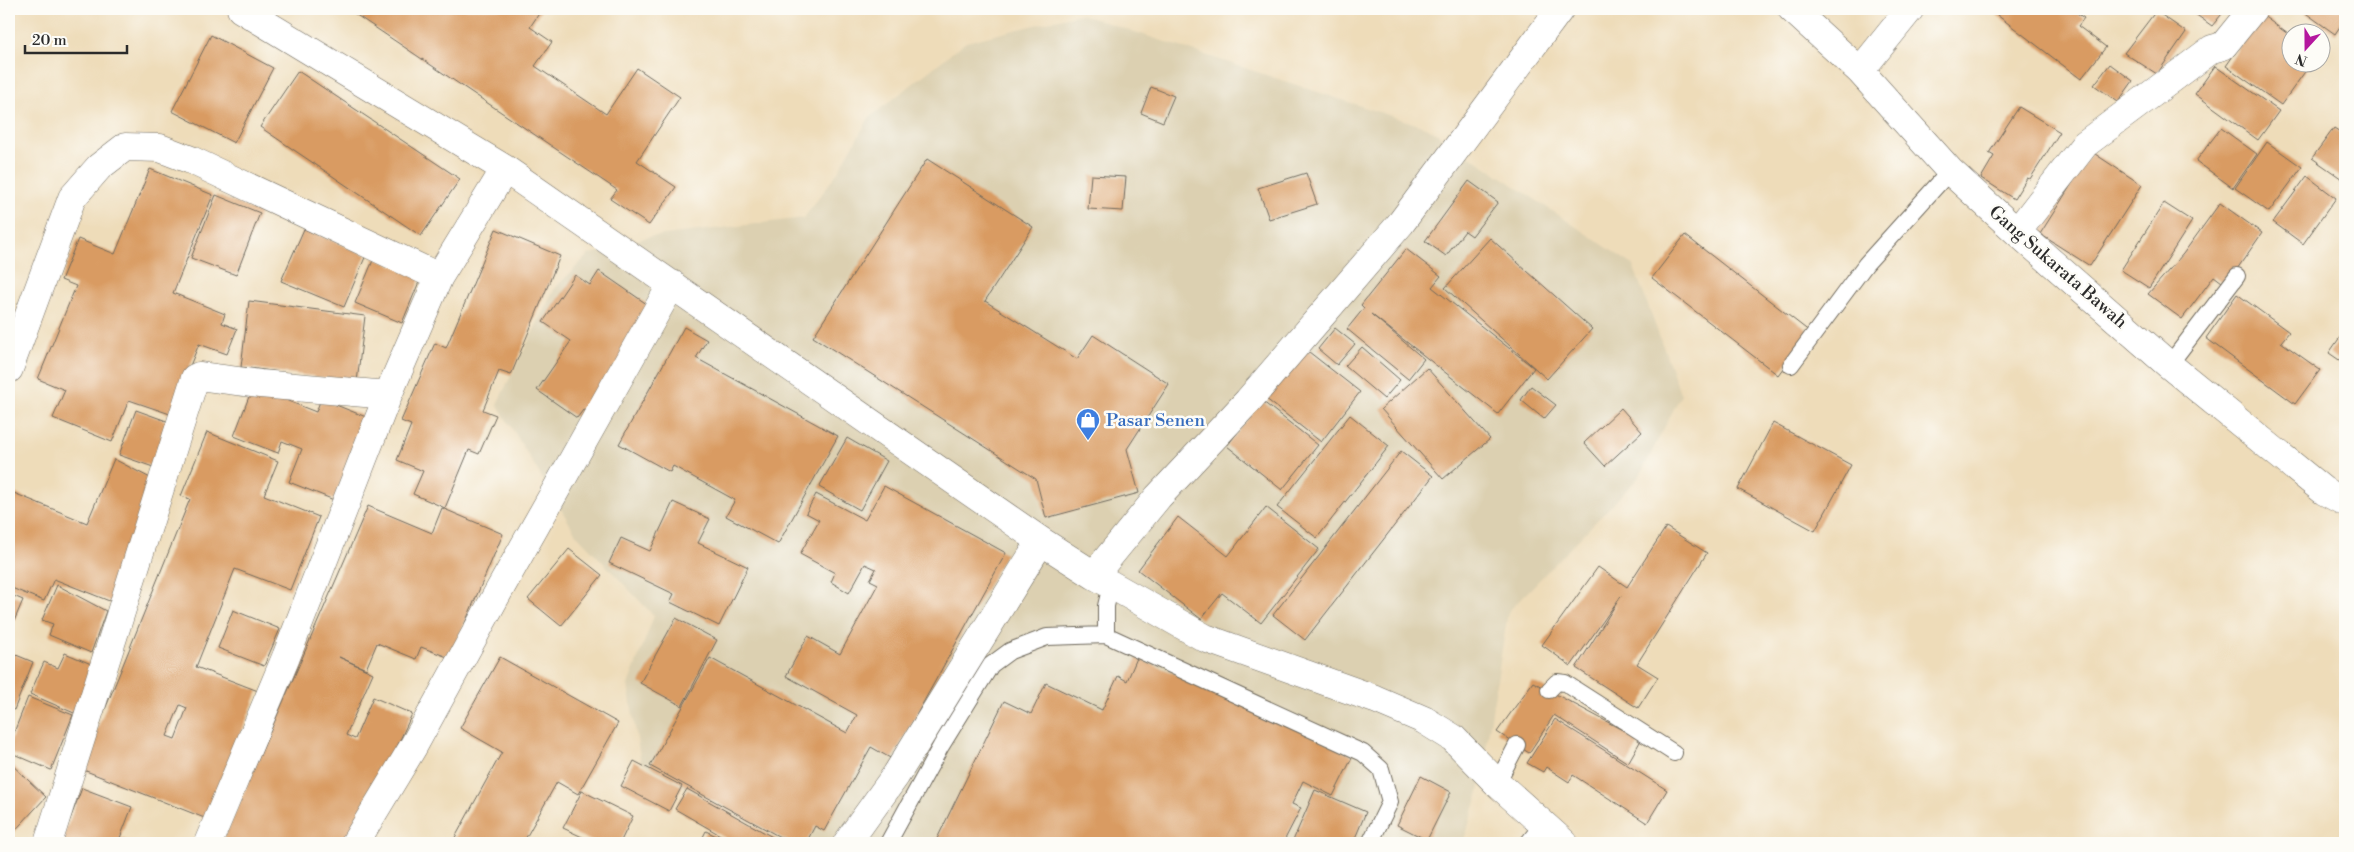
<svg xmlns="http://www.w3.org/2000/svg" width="2354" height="852" font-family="'Libre Bodoni',serif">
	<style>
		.built { fill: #dcd0b1 }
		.building { fill: #d99b62; fill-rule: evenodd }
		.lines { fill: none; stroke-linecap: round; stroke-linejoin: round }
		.service-casing { stroke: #6f695d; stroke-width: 18 }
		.minor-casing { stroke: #6f695d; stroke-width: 29 }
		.service { stroke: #fff; stroke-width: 16 }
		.minor { stroke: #fff; stroke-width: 28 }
		.labels { text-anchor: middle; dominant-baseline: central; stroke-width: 5; stroke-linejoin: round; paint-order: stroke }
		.street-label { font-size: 18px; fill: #2b2b2b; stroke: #fdfcf7 }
		.shop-label { font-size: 18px; fill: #366cbe; stroke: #fdfcf7; text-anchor: start }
	</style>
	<rect width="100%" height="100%" fill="#fdfcf7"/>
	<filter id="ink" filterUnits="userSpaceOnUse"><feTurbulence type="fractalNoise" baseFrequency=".02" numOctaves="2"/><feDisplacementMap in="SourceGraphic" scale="10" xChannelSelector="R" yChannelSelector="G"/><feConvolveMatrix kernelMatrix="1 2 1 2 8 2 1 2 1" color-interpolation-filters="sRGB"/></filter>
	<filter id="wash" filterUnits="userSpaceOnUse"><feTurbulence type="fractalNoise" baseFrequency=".0096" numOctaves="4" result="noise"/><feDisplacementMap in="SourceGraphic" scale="20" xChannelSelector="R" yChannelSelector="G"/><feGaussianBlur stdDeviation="1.12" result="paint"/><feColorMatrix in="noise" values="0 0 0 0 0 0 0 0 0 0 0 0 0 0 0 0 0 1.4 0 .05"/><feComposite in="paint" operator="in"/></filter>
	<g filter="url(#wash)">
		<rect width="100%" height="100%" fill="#eedcb9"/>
		<path class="built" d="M1080,14L1428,128L1633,265L1681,395L1639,477L1508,612L1479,792L1463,843H785L641,763L628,685L654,616L576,534L497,404L555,288L588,255L648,237L804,218L837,173L869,118L966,42Z"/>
		<g id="blocks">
			<path class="building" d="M354,9H542L530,27L552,42L535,66L606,114L637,68L680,97L637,161L676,187L649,225L610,199L617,190L352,12Z
				M2003,9H2071L2084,18L2078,26L2106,47L2081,79L1997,15Z
				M2193,9H2226L2212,26L2191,11Z
				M2300,9H2345V19L2335,34Z
				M2156,11L2186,32L2157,74L2124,53Z
				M2262,15L2292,37V62H2312L2281,105L2226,66Z
				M211,35L273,68L234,143L172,111Z
				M2110,64L2133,81L2118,102L2094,85Z
				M2215,66L2279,111L2258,140L2195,94Z
				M298,71L460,179L421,236L260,127Z
				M1151,87L1174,96L1163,122L1141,113Z
				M2019,107L2060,132L2030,179L2027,178L2014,199L1981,178L1994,156L1989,153Z
				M2221,128L2257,154L2233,188L2196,161Z
				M2334,128L2345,135V181L2312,158Z
				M2267,142L2302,167L2269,212L2235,188Z
				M2092,152L2142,185L2090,266L2040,234Z
				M927,159L1033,227L985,301L1077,359L1093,335L1169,384L1127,449L1139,493L1046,518L1036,479L813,337Z
				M150,169L213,195L173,293L225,314L222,323L237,329L227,354L199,344L170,414L129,400L112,442L53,418L65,390L38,379L76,286L61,280L78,239L115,254Z
				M1306,173L1317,204L1269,219L1258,188Z
				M1091,175L1126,177L1123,211L1088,209Z
				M2307,176L2336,198L2303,244L2273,222Z
				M1469,181L1498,202L1472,236L1465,231L1446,256L1425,241Z
				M216,195L260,213L236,275L191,258Z
				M2164,203L2192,221L2149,288L2121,270Z
				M2220,203L2262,233L2226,285L2214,276L2182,319L2148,294L2183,254Z
				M304,229L366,255L344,307L281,281Z
				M496,229L560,256L511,375L499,371L483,410L496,415L479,454L469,450L445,508L413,494L423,471L397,460L411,425L401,421L435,343L446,348Z
				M1685,235L1810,332L1778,375L1652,278Z
				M1490,238L1592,329L1547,379L1445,288Z
				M1406,249L1441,276L1432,287L1534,368L1498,414L1371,314L1424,359L1408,379L1347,329L1364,308L1361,305Z
				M374,258L421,277L402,323L355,303Z
				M599,271L654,309L590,414L583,410L577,418L537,390L571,341L543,322L575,275L590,285Z
				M2237,294L2289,332L2281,342L2320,370L2295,404L2206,338Z
				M249,301L365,316L357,382L241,367Z
				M684,327L707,340L696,358L838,436L778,544L726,516L735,500L673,466L670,472L619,444Z
				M1335,328L1355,344L1337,365L1318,349Z
				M2345,330V364L2329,353Z
				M1362,347L1400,380L1384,399L1345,366Z
				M1304,348L1360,392L1321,442L1265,398Z
				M1427,368L1490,439L1443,479L1381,409Z
				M1531,386L1556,405L1544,419L1521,400Z
				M260,390L316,412L321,399L366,417L334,500L289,482L302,449L282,441L278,453L234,436L250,394Z
				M1262,401L1318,445L1282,490L1227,446Z
				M1621,408L1642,432L1605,466L1584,443Z
				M136,410L172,423L156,468L119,455Z
				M1350,415L1389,446L1317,538L1277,507Z
				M1773,423L1851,465L1815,531L1738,489Z
				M207,432L278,461L264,495L319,517L290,590L235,569L196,667L258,691L207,819L81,769L190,499L181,496ZM180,705L187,708L175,739L167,736Z
				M847,438L887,461L860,510L819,487Z
				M1401,451L1433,476L1305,640L1273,615Z
				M114,459L154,480L117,604L54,579L44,601L9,587V491L87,523Z
				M884,486L1006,553L892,759L871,747L824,831L815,826L806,843H791L650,766L710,658L847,733L857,715L786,676L808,636L840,654L878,584L870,580L876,569L865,564L849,593L831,582L835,573L800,554L819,520L806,513L816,494L865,520Z
				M673,502L710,519L698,543L748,567L719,626L670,602L674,594L609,563L621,538L650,551Z
				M368,506L432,533L442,508L503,534L450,658L421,647L416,659L377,643L366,669L339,657L373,673L346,735L355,739L373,697L412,714L393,755L344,843H222Z
				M1266,507L1319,549L1261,623L1222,593L1201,619L1138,570L1178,517L1228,556Z
				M1666,527L1707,553L1637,664L1658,677L1638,708L1576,668L1621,596L1571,666L1542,645L1598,567L1627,587Z
				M569,549L602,575L561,626L528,599Z
				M57,585L106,611L91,653L49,635L53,624L42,620Z
				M9,594L23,600L9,633Z
				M233,610L280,629L264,666L218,648Z
				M676,618L717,640L682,706L640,683Z
				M9,652L33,662L14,710L9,708Z
				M65,653L103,669L74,713L30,694L44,662L58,668Z
				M500,657L618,723L578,794L557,782L523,843H452L502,752L460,728Z
				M1137,658L1234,698L1353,756L1333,796L1303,781L1292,804L1301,808L1283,843H935L1004,701L1031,714L1046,683L1102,710L1118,676L1127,681Z
				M1533,682L1641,740L1628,763L1554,715L1529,753L1497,732Z
				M28,697L73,715L51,770L9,752V745Z
				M1555,719L1667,790L1647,823L1573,775L1569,782L1546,767L1543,772L1527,763Z
				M634,761L682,786L669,811L621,786Z
				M9,762L46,797L10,836L9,835Z
				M1421,776L1451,792L1427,840L1397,825Z
				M82,788L132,807L120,838L133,843H61Z
				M687,789L783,843H734L675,809Z
				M1315,790L1366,812L1353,843H1292Z
				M582,791L633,816L620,843H595L563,828Z
				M706,831L730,843H700Z"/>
		</g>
	</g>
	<g filter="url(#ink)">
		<use href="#blocks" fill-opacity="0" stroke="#6f695d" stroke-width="1"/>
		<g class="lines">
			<g class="service-casing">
				<path id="service" d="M1791,365L1866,264L1950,171
					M2169,365L2237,276
					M1106,635V606L1111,585
					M1549,690L1557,682L1565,683L1674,753
					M1497,783L1517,745
					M888,843L941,746L991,665L1010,651L1047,637L1106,635L1363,753L1381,769L1390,802L1370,843
					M1528,843L1543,824"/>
			</g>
			<g class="minor-casing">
				<path id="minor" d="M241,9L505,169L1041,541L1094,575L1205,638L1375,699L1424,720L1453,738L1497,783L1564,843
					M1792,9L1860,71L1950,171L2017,232L2169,365L2324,491L2345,502
					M1860,71L1910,9
					M2017,232L2085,144L2212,49L2223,46L2253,9
					M9,369L72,198L99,167L125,147L160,148L191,160L439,277
					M1094,575L1158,497L1248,401L1401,223L1560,9
					M48,843L195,378L199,376L260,384L388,395
					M208,843L286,657L388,395L439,277L505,169
					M355,843L413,747L496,596L672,284
					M847,843L896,775L1041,541"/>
			</g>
			<use href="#service" class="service"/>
			<use href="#minor" class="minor"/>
		</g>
	</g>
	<defs>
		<g id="shop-pin" transform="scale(1.25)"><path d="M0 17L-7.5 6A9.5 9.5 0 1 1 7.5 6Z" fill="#3f7fe0" stroke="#fdfcf7"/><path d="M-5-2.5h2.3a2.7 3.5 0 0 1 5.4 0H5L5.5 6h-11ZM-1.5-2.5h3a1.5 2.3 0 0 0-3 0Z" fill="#fff"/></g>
	</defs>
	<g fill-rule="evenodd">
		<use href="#shop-pin" x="1088" y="420"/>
	</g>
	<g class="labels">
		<g class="street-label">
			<text transform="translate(2058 267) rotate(41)">Gang Sukarata Bawah</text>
		</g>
		<g class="shop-label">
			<text x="1106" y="420">Pasar Senen</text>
		</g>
	</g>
	<rect width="2354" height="852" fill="none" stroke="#fdfcf7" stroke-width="30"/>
	<g transform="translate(2306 48) rotate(201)"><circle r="24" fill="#fdfcf7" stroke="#a9a8a5"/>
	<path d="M0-4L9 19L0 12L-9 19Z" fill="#b5179e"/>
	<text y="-8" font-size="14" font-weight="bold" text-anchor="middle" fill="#2b2b2b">N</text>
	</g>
	<path d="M25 45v8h102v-8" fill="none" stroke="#2b2b2b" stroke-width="2.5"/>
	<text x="32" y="45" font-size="15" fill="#2b2b2b" stroke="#fdfcf7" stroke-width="4" paint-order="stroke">20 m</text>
</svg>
